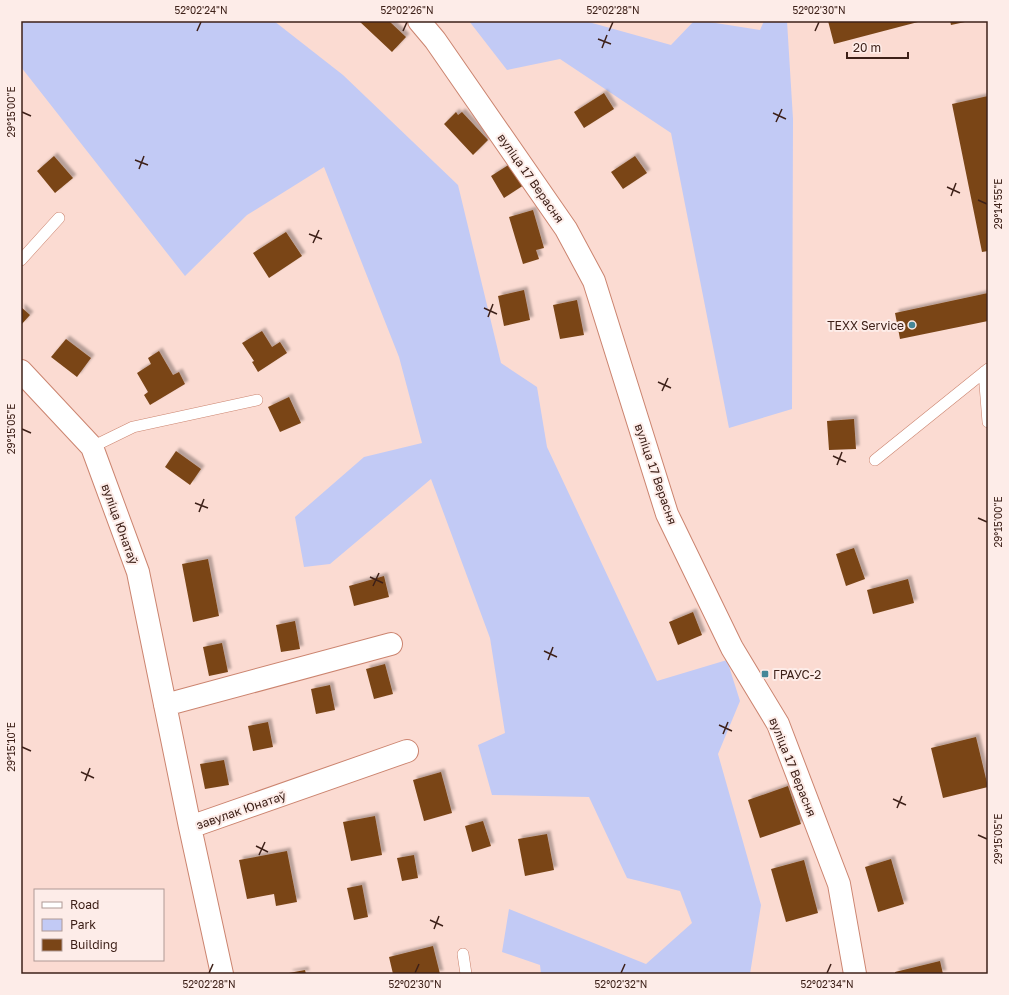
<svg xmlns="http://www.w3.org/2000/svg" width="1009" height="995" font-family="'Golos Text',sans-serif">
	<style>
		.green { fill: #c2caf5 }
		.building { fill: #7a4517; filter: url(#shadow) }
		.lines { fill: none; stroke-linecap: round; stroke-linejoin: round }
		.lane-casing { stroke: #cb846f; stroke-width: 12 }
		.street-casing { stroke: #cb846f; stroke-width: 24 }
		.secondary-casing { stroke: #cb846f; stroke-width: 24 }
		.lane { stroke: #fff; stroke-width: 11 }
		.street { stroke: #fff; stroke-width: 22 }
		.secondary { stroke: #fff; stroke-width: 22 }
		.ticks { fill: none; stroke: #3d2018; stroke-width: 1.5 }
		.poi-dot { fill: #458798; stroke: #fdece8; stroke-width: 1.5 }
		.labels { text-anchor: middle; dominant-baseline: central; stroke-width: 4; stroke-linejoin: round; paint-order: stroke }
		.street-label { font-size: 12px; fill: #3d2018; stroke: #fdece8 }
		.poi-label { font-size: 12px; fill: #3d2018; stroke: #fdece8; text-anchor: end }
		.neatline { fill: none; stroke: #3d2018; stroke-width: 1.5 }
		.ticks-label { font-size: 10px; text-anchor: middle; fill: #3d2018 }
	</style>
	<defs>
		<filter id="shadow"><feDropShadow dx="3.5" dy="-3.5" stdDeviation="1" flood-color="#0004"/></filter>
	</defs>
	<rect width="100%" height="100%" fill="#fbdbd2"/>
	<path class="green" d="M21,21H274L343,75L458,185L501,363L537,387L547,447L657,681L727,660L740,701L718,754L761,905L750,974H541L540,965L502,952L509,909L646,964L692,923L680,891L627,878L589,797L492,795L478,745L505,733L490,638L431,479L330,564L304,567L295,517L364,457L422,443L399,357L324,167L247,215L185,276L21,67Z
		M469,21H585L671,45L694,21H703L760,30L764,21H787L793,119L792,409L729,428L671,133L560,59L507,70Z"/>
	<path class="building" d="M359,21H389L406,37L392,52Z
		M828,21H918V22L834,44Z
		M950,21H965V22L951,25Z
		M604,93L614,109L584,128L574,112Z
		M988,96V251L982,252L952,104Z
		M456,112L458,115L462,112L488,140L473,155L444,124Z
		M54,156L73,178L55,193L37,171Z
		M635,156L647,173L623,189L611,172Z
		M510,164L524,185L504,198L491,176Z
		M533,210L544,248L536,250L539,259L523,264L509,217Z
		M286,232L302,256L269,278L253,253Z
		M524,290L530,320L504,326L498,296Z
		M988,293V321L900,339L895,313Z
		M577,300L584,335L560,339L553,305Z
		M21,307L30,315L21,325Z
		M262,331L272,347L280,342L287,353L258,372L252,362L254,361L242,343Z
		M66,339L91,358L77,377L51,357Z
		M159,351L173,375L179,372L185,384L150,405L144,395L148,392L137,373L151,364L148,358Z
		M289,397L301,423L280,432L268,407Z
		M854,419L856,449L829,450L827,421Z
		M176,451L201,469L190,485L165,467Z
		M854,548L865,579L846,586L836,554Z
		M208,559L219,616L193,622L182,564Z
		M384,576L389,597L354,606L349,586Z
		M908,579L914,603L873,614L867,590Z
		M693,612L702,635L678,645L669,622Z
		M295,621L300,649L281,652L276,625Z
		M222,643L228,672L209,676L203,647Z
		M385,664L393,694L374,699L366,669Z
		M330,685L335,710L316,714L311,689Z
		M268,722L273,747L253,751L248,726Z
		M976,737L988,787L943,798L931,748Z
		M224,760L229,785L205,789L200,764Z
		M441,772L452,813L424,821L413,780Z
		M788,786L801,824L760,838L748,800Z
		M375,816L382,855L351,861L343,822Z
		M483,821L491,846L472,852L465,826Z
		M547,834L554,870L525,876L518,839Z
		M287,851L297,902L276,906L274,894L247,899L239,860Z
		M414,855L418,878L402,881L397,858Z
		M891,859L904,904L878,912L865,867Z
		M804,860L818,913L786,922L771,869Z
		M362,885L368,917L354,920L347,888Z
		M433,946L440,974H393L389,957Z
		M940,961L943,974H895V972Z
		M305,970L306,974H289V973Z"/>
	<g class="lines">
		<g class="lane-casing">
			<path id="lane" d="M21,260L59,218
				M984,372L988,422
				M92,447L133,427L257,400
				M875,460L988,369
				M463,954L466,974"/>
		</g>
		<g class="street-casing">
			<path id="street" d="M21,371L92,447L138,572L190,827
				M165,705L391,644
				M222,974L190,827L407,751"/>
		</g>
		<g class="secondary-casing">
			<path id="secondary" d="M419,21L435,40L566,229L594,281L667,514L732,648L778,724L839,884L855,974"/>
		</g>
		<use href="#lane" class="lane"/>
		<use href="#street" class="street"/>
		<use href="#secondary" class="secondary"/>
	</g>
	<path class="ticks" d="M197,31L201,22M403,31L407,22M609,31L613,22M815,31L819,22M598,39L611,44M602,48L607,35M22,112L31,116M773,113L786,119M776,122L782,109M135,160L148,165M139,169L144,156M947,187L960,193M951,196L956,183M978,200L987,204M309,234L322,239M313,243L319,230M484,308L497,314M488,317L493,304M658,382L671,388M662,391L668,378M22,429L31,433M833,456L846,462M837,465L842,452M195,503L208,508M199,512L204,499M978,518L987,522M370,577L383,583M373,586L379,573M544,651L557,657M548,660L553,647M719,725L732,731M723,734L728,722M22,747L31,751M81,772L94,778M85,781L90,768M893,799L906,805M897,808L902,796M978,835L987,839M256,846L268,852M259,855L265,842M430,920L443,926M434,929L439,916M209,973L213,964M415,973L419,964M621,973L625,964M827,973L831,964"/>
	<g class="poi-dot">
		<circle cx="912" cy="325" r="4"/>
		<rect x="761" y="670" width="8" height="8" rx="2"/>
	</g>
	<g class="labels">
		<g class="street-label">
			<text transform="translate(531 178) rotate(55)">вуліца 17 Верасня</text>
			<text transform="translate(656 474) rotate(71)">вуліца 17 Верасня</text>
			<text transform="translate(120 524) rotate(70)">вуліца Юнатаў</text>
			<text transform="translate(793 767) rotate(68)">вуліца 17 Верасня</text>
			<text transform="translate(241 810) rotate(-19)">завулак Юнатаў</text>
		</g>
		<g class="poi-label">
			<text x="904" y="325">TEXX Service</text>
			<text x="773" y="674" text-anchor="start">ГРАУС-2</text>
		</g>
	</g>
	<rect width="1009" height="995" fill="none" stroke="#fdece8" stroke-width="44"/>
	<rect x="34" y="889" width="130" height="72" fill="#fdece8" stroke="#b09a95"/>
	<rect x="42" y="902" width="20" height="6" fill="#ffffff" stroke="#b09a95"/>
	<text x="70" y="909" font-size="12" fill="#3d2018">Road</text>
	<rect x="42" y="919" width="20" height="12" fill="#c2caf5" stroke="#b09a95"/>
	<text x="70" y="929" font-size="12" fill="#3d2018">Park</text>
	<rect x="42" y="939" width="20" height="12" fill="#7a4517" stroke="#b09a95"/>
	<text x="70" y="949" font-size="12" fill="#3d2018">Building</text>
	<path d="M847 52v6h61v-6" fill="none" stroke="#3d2018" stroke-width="2"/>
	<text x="853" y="52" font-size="12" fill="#3d2018" stroke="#fdece8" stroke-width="3" paint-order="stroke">20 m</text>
	<rect x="22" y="22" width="965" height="951" class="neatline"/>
	<g class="ticks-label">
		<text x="201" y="14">52°02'24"N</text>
		<text x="407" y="14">52°02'26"N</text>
		<text x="613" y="14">52°02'28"N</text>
		<text x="819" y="14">52°02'30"N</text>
		<text transform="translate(11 112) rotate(-90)" y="4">29°15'00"E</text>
		<text transform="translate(998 204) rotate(-90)" y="4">29°14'55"E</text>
		<text transform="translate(11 429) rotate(-90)" y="4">29°15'05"E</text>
		<text transform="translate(998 522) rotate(-90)" y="4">29°15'00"E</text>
		<text transform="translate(11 747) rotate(-90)" y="4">29°15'10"E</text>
		<text transform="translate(998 839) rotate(-90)" y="4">29°15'05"E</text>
		<text x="209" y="988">52°02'28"N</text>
		<text x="415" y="988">52°02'30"N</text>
		<text x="621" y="988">52°02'32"N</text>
		<text x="827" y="988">52°02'34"N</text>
	</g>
</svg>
